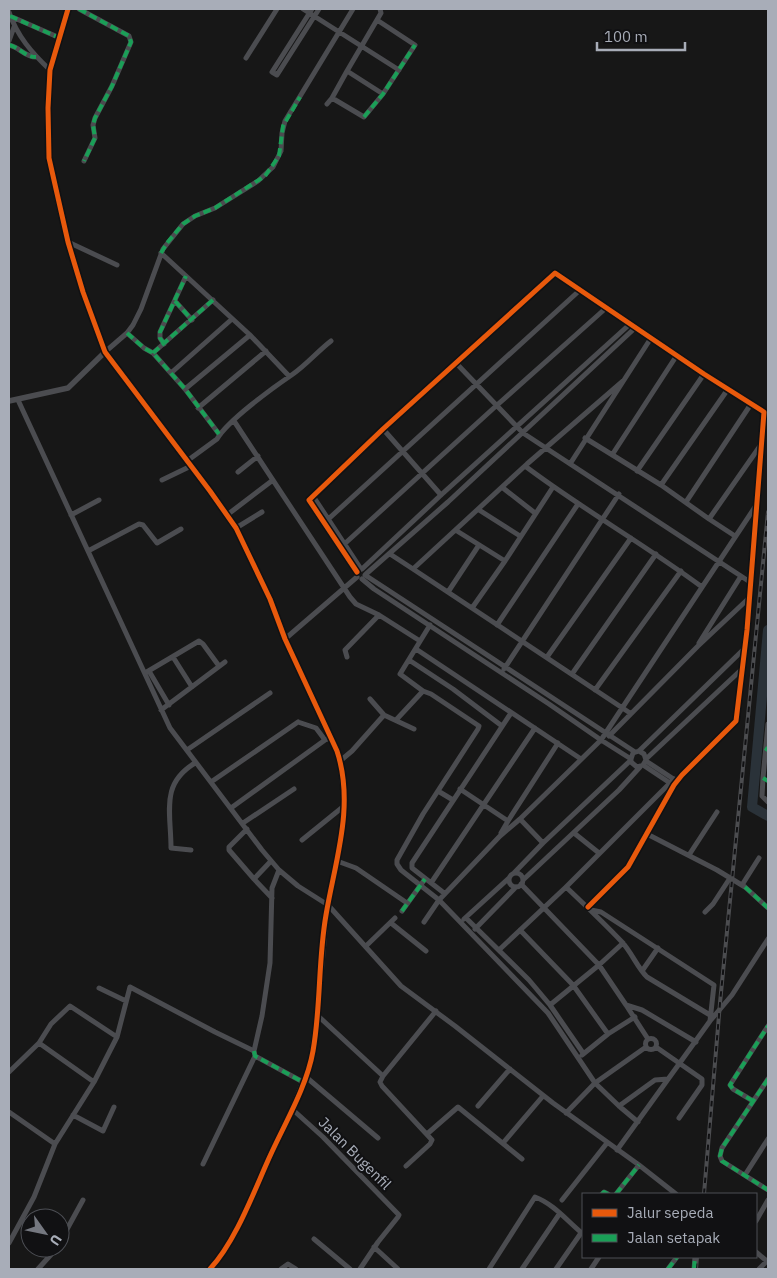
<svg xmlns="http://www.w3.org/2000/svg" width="777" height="1278" font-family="'IBM Plex Sans',sans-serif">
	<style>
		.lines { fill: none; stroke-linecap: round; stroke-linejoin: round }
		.river { stroke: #2a3239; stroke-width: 10 }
		.minor { stroke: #4b4c50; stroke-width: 5 }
		.tertiary { stroke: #4b4c50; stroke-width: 5.5 }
		.rail-casing { stroke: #4b4c4f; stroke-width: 4 }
		.rail { stroke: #111113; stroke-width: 2; stroke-dasharray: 5.5; stroke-linecap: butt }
		.quiet { stroke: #1a9f57; stroke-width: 4; stroke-dasharray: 8 4; stroke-linecap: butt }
		.cycleway-casing { stroke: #111113; stroke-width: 8 }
		.cycleway { stroke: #e8590c; stroke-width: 5 }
		.labels { text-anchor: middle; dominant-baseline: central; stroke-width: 4; stroke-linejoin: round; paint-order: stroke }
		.street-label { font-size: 15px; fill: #a8adb8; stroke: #111113 }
	</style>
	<rect width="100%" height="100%" fill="#171717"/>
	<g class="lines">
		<path class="river" d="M768,630L752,807L768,816"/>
		<path class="minor" d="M68,9C62,29 53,50 50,71C36,168 74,262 105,352L127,333L133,325L141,309L163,249L183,224L195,216L215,208L258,181L273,167L281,151L282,133L285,121L353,9
			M79,9L129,36L131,42L112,86L95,118L93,125L95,138L84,161
			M303,9L399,70
			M312,9L272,72L277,75L319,9
			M380,9L381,13L347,71L383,94
			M9,12C17,36 32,53 50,70
			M10,16L60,38
			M9,41L14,27
			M9,45C19,47 25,57 36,57
			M246,58L277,9
			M347,71L332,98L364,117L383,94L415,45L377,20
			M327,104L332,98
			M68,242L117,265
			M161,253L250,335L289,376
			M175,301L192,320
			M127,333L144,348L153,353L185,389L219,434
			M164,344L160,338V332L186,276
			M153,353L213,300
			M456,363L523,433L750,582
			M171,373L232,319
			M185,389L250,335
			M18,400L170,728L262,850L279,870L298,886L328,905L401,986L455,1026L553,1103L639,1165L676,1194
			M198,408L266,351
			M234,421L350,597L356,604L379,615L420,641
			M383,429L441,495
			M585,438L661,485L709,519L760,446
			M612,455L677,355
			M187,461L217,439C228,420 274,387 293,374C306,365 318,351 331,341
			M570,464L651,338
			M525,466C582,509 644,544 702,587
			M637,471L704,374
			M238,472L258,456
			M162,480L191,466
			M661,485L728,389
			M503,488L535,513
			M313,496L361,569
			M686,502L751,404
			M479,510L520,536
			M71,515L99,500
			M227,515L273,480
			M709,519L735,536
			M324,523L580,290
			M236,528L262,512
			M457,531L505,561L553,487
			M340,548L496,406L606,308
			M88,551L139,524L143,525L157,543L181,529
			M390,554L413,569L527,464L623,381
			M362,569L441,495L630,324
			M413,569L630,713
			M357,572L309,500L383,429L555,273L704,374L764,412L747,630L736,721L682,775L674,785L628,867L588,907
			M366,574L448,502L636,327
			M365,575L635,752
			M362,579L374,589L549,704L601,740L631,759
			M448,592L479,545
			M472,608L505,561
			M497,625L578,504
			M285,639L357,577
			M699,643L741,576
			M416,649L581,759
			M173,657L192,687
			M347,657L345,650L379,615
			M547,657L631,538
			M409,660L453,689L502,726
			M504,669L619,494
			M149,671L169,705
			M145,673L199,641L203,644L219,666
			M572,674L656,554
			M595,690L681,571
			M423,691L400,674L430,625
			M370,699L384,715
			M161,710L225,662
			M396,720L423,691L431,694L479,726L478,729L423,814L397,860V864L401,870L439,900L500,836L520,819L601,740L755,507
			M298,722L316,728L325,740
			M768,724L763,778L762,796L768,802
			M609,736L698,646L748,599
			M187,750L270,693
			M639,751L644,754L646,760L643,765L637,767L631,762V759L633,753L639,751L745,648
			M646,759L742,669
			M340,761L352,751L384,715L414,729
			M646,761L675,780
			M643,765L673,785
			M211,782L298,722
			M460,789L508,821
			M438,791L453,800
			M231,808L325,740L331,738
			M520,819L543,843
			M243,823L294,789
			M247,829L229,847V850L254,879L271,861
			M501,833L508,821L558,743
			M574,833L599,853
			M647,834L717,870L745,887L768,908
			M302,840L344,806
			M191,850L171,848C171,812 160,784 195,763
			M689,855L717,812
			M337,861L356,868L407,903
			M514,873L543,843L631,760
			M509 880a7 7 0 1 1 14 0a7 7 0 1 1-14 0Z
			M254,879L272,898
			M523,880L619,790L640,767
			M431,883L535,728
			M521,884L599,965L626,1005L642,1010L696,1042
			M742,885L759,858
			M566,887C585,905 604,923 622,942C632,953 637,967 647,977L710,1015
			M444,893L412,868V863L511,713
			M591,910L601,912L714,985L710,1021L617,1150
			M402,911L425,879
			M705,912L713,904L730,878
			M466,918L529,980L550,1005L583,1053
			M464,919L509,878
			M424,922L439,900L548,1013L595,1083L619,1106L638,1122
			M391,923L426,951
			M475,929L516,887
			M520,930L573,985L608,1034
			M366,946L395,918
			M499,950L566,887L674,779
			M642,971L658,948
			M99,988L126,1001
			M550,1005L599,965L623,943
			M626,1005L648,1039
			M317,1015L383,1076
			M710,1021L732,995L768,939
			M645.5 1044a5.5 5.5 0 1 1 11 0a5.5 5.5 0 1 1-11 0Z
			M39,1043L94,1082
			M656,1047L702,1079V1085L679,1118
			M254,1051L262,1016L270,963L272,888L279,870
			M582,1055L608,1034L635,1017
			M9,1072L39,1043L51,1024L70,1006L117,1037
			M306,1077L378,1138
			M768,1079L722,1148L720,1156L722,1161L768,1190
			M753,1101L733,1089L730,1085L768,1026
			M478,1106L510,1069
			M619,1106L655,1080L668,1079
			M292,1109L323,1137L399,1215L398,1217L378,1242L360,1269
			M9,1112L55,1144
			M566,1113L595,1083L646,1047
			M73,1115L103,1131L114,1107
			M427,1134L458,1107L522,1159
			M503,1143L543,1096
			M203,1164L255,1056
			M406,1166L430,1144L432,1140L382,1086L380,1082L383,1076L436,1011
			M745,1175L768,1139
			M602,1194L604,1192L608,1194
			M616,1194L639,1165
			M562,1200L607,1143
			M22,1220L30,1226
			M756,1221L768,1200
			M314,1239L350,1269
			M60,1242L83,1200
			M9,1243L34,1197L55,1144L94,1082L117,1037L130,987L215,1032L254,1051L255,1056L303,1082
			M374,1247L398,1269
			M756,1252L768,1262
			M38,1269L57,1248
			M281,1269L288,1264L296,1269
			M489,1269L535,1197C554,1204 568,1222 583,1234
			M522,1269L560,1213
			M556,1269L581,1233
			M591,1269L599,1257
			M668,1269L677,1257
			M694,1269L695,1257
			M759,1269L767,1261"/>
		<path class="tertiary" d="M9,401L68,388L105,352L210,491L236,528L270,599L285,639L337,751L341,768L344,797L343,827L326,916L317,1019L310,1065L292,1109L241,1220L220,1257L210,1269"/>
		<g class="rail-casing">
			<path id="rail" d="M704,1194L720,1003L768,512
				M696,1269L697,1257"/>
		</g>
		<use href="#rail" class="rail"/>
		<path class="quiet" d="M79,9L129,36L131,42L112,86L95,118L93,125L95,138L84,161
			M10,16L60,38
			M9,45C19,47 25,57 36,57
			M364,117L383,94L415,45
			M161,253L167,243L183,224L195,216L215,208L265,176L279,156L283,126L300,97
			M175,301L192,320
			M127,333L144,348L153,353L185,389L219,434
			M164,344L160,338V332L186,276
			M153,353L213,300
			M765,748L768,750
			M763,778L768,781
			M745,887L768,908
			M402,911L425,879
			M254,1051L255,1056L303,1082
			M768,1079L722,1148L720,1156L722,1161L768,1190
			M753,1101L733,1089L730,1085L768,1026
			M602,1194L604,1192L608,1194
			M616,1194L639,1165
			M668,1269L677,1257
			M694,1269L695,1257"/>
		<g class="cycleway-casing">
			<path id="cycleway" d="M68,9L50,70L48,108L49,158L68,242L83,292L105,352L210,491L236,528L270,599L285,639L337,751C355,806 335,861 326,915C318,960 321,1006 313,1051C307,1086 285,1123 270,1156C254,1191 236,1241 210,1269
				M357,572L309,500L383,429L555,273L704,374L764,412L747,630L736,721L682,775L674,785L628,867L588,907"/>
		</g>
		<use href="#cycleway" class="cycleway"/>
	</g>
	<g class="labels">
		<g class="street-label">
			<text transform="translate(355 1153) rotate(45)">Jalan Bugenfil</text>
		</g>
	</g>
	<rect width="777" height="1278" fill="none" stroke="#a8adb8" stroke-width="20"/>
	<rect x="582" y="1193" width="175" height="65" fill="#111113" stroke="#4d4f55"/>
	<rect x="592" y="1209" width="25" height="8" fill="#e8590c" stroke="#4d4f55"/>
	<text x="627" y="1218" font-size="15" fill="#a8adb8">Jalur sepeda</text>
	<rect x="592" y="1234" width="25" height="8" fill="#1a9f57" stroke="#4d4f55"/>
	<text x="627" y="1243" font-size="15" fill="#a8adb8">Jalan setapak</text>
	<g transform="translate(45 1233) rotate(123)"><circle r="24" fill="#111113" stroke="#4d4f55"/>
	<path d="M0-4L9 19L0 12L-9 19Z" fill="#757880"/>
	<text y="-8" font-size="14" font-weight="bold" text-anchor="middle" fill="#a8adb8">U</text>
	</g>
	<path d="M597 42v8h88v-8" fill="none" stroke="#a8adb8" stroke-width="2.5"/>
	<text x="604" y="42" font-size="15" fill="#a8adb8" stroke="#111113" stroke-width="4" paint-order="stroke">100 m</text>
</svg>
